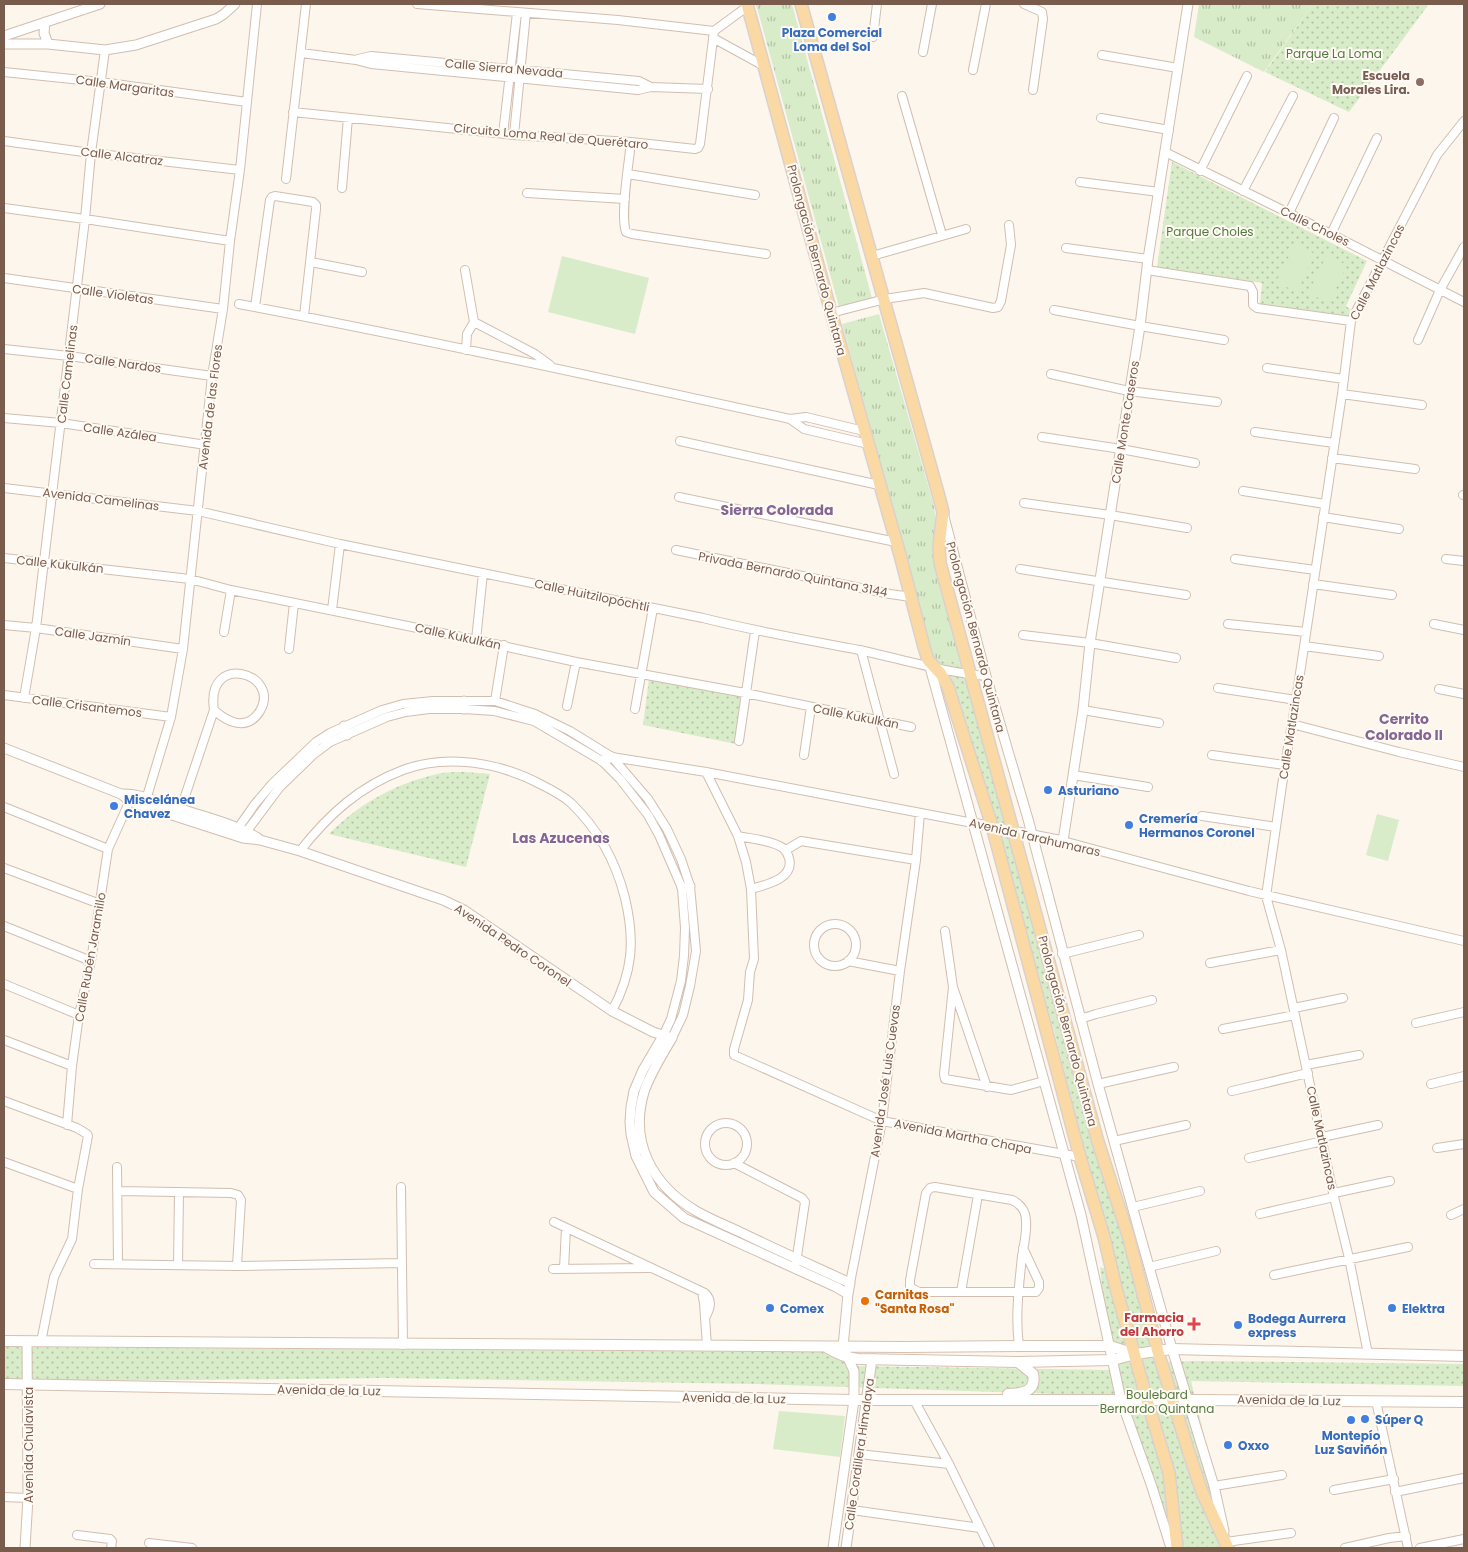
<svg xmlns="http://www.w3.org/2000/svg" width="1468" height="1552" font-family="Poppins,sans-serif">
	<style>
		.grass { fill: url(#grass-tufts) }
		.park { fill: url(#park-dots) }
		.pitch { fill: #d8ecc9 }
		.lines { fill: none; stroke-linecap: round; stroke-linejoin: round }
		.minor-casing { stroke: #d1beb0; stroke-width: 10 }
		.tertiary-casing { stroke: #d1beb0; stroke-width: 11 }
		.secondary-casing { stroke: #d6c0b0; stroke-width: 12 }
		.primary-casing { stroke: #dad1cd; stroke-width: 14 }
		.minor { stroke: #fff; stroke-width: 8 }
		.tertiary { stroke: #fff; stroke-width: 9 }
		.secondary { stroke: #fff; stroke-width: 10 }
		.primary { stroke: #fbd9a5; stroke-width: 11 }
		.shop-dot { fill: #3f7fe0; stroke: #fffaf3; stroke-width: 2 }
		.education-dot { fill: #8d6e63; stroke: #fffaf3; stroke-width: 2 }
		.food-dot { fill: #e8710a; stroke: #fffaf3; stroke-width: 2 }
		.health-dot { fill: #e0444e; stroke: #fffaf3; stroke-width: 2 }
		.labels { text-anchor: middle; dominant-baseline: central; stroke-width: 4; stroke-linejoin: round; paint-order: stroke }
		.shop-label { font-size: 12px; font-weight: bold; fill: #366cbe; stroke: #fffaf3; text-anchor: start }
		.park-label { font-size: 12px; fill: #537a41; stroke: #fffaf3 }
		.street-label { font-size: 12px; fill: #7a5c4d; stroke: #fffaf3 }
		.education-label { font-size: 12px; font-weight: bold; fill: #785e54; stroke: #fffaf3; text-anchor: end }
		.food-label { font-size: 12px; font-weight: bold; fill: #c56008; stroke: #fffaf3; text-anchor: start }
		.health-label { font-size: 12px; font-weight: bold; fill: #be3a42; stroke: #fffaf3; text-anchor: end }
		.neighbourhood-label { font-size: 14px; font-weight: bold; fill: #846695; stroke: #fffaf3 }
	</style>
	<defs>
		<pattern id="grass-tufts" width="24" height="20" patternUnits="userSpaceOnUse" patternTransform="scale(1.25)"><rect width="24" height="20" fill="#d8ecc9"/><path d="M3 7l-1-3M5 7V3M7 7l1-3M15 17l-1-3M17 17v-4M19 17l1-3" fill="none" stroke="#b4c2a5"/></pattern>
		<pattern id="park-dots" width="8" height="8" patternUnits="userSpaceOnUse" patternTransform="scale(1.25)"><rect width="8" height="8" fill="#d8ecc9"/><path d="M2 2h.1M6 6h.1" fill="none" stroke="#b4c2a5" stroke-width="1.8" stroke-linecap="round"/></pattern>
	</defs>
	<rect width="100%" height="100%" fill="#fdf6ec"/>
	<path class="grass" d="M756,4H792L872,298L839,307Z
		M1199,4H1313L1264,72L1194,37Z
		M879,314L934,506L936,521L934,565L962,663L934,659L842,324Z"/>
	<path class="park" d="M1313,4H1429L1349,112L1265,72Z
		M1172,162L1367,261L1346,306L1350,309L1349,318L1260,304L1262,283L1157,267Z
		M934,659L962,663L1160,1362L1194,1361L1464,1364V1386L1191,1381L1231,1548H1169L1115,1396L756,1384L385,1378L4,1382V1347L823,1352L852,1366L1110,1370L1100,1267L1109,1270L1102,1221L1054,1030Z
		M649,679L742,697L736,744L643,725Z
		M465,772L490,774L466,867L329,834C360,803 395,784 437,774C446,772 456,772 465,772Z"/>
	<path class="pitch" d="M1295,244L1315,254L1297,292L1276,282Z
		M1327,255L1347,265L1329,303L1308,293Z
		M562,256L649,278L635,334L548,312Z
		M1377,814L1399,820L1388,861L1366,855Z
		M779,1411L845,1416L840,1457L773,1449Z"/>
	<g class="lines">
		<g class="minor-casing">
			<path id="minor" d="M417,4L618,20L714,31L748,6
				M1024,4L1042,12L1043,19L1033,90
				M873,37L877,4
				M713,38L764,66
				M923,52L932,4
				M301,53L356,60L371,64L638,90L651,87L708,89
				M1102,55L1178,68
				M358,59L371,56L639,81L651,87
				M973,70L986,4
				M4,72L101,82L247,102
				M902,96L942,235
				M293,112L514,135L631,142L695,149L698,148L700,144L714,31
				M1101,118L1169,130
				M503,134L517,13
				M514,135L526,13
				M4,141L91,153L240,170
				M631,142C629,162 620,215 626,232L632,234L766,254
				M1165,152L1331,234L1464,302
				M1200,171L1247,76
				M628,174L755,195
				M286,179L306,4
				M1080,182L1159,192
				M342,188L348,118
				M1243,191L1293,96
				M527,193L625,199
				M4,208L85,219L230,241
				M1289,213L1334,118
				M1331,234L1377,138
				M1066,248L1148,259
				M872,256L966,229
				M311,262L362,272
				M465,270L474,322L467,334L466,350
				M1147,270L1250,286L1253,292V305L1257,308L1351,321
				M4,278L223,309
				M239,304C423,339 606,379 790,419L806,417L864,431
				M255,307L270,200L272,197L275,196L313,202L316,205V209L304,316
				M1054,310L1140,326L1224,340
				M831,313L885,299L924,293L993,308L998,307L1001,301L1011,245L1009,225
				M474,322L535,354L550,365
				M1418,340L1440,290L1464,247
				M4,349L69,356L212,376
				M1267,368L1344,379
				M1051,374L1129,391L1217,402
				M1342,394L1422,405
				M4,418L61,423L206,445
				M790,419L804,429L868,444
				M1255,432L1334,443
				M1042,437L1121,449L1195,463
				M680,441L879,485
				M1332,458L1415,469
				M4,488L198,511L340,544L703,618C754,631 807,640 859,650C901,659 942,672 986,676
				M1243,491L1325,504
				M1463,495H1464
				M679,497L896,542
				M1024,503L1110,515L1187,528
				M1323,517L1399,529
				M676,550L890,594L911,597
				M4,558L190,579L231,590L476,640L576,662L745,693L911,727
				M1235,559L1315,570
				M1446,559L1464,561
				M1020,569L1186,595
				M1313,584L1392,595
				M332,610L340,544
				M1228,624L1306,632
				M1434,624L1464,630
				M4,625L36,628L183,649
				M224,632L231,590
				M1023,635L1090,643L1176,658
				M476,640L483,573
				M1304,646L1379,656
				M289,649L294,603
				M861,650L894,774
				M1218,688L1296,700
				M1439,689L1464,694
				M4,695L171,717
				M24,698L36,628L85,219L91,153L105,50
				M495,701L504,645
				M567,706L576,662
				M635,709L653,608
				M1083,710L1159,723
				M1292,724L1399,752L1464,767
				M739,741L755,631
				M804,755L811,707
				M1212,755L1285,765
				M612,757L706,772L973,823
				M706,772L738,836L746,862L751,889L754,959L750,972L748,1000L734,1049V1055L882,1121L1080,1157
				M1073,775L1148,787
				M145,803L171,717L183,649L212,376L223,309L230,241L240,170L257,4
				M4,807L108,849
				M179,814L214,710C205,651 282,673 260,711C247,732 227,722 214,710
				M1202,816L1276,827
				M236,831L255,804L272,784L316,742L330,733L382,710L403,704L433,701H495L535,714L570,731L612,757L648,799L667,829L681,859L690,886L696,951L690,986L683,1015L672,1038
				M244,835L279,788L314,754L330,742L387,717L406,712L429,709H464L494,711L534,721L602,761L620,779L648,815L659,835L682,888L685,928L684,956L681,981L671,1019L663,1036
				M738,836C752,839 771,840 783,848C786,851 788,854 789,858C795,879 765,885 751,889
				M1063,841L1249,891L1464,941
				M786,850L801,841L916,860
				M300,851C328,815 360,786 403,770C448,753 501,763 542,785C552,790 563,796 571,803C598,829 616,862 625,898C635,940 633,972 612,1011
				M4,868L100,904
				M814 945a21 21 0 1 1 42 0a21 21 0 1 1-42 0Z
				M4,926L91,961
				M945,931L953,987L987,1087
				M1062,954L1139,935
				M848,961L900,971
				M1210,963L1281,950
				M4,984L79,1015
				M953,987L944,1074L945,1079L1011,1090L1044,1081
				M1294,1008L1343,998
				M1080,1019L1096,1014L1152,1000
				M1416,1023L1464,1012
				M1223,1029L1295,1015
				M4,1040L72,1066
				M1306,1065L1359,1055
				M1098,1084L1174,1067
				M1431,1084L1464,1076
				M1232,1091L1308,1073
				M4,1101L77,1128L87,1134L88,1136L78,1189L72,1239L54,1277L41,1342
				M705 1144a21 21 0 1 1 42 0a21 21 0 1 1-42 0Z
				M67,1125L72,1066L79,1015L91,961L108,849L132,796
				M1322,1137L1378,1125
				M1114,1141L1186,1125
				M1437,1148L1464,1144
				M1249,1158L1323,1141
				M4,1162L78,1189
				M734,1163L802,1198L805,1202L796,1263
				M117,1167L118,1264
				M401,1187L403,1345
				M119,1191L231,1193L238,1195L241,1200L237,1266
				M1334,1193L1390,1181
				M1133,1207L1200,1191
				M1260,1214L1334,1197
				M1451,1215L1464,1209
				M554,1222L705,1293C713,1301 710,1309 705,1318
				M94,1264L237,1266L402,1263
				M178,1265L179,1192
				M1149,1267L1216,1251
				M553,1269L649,1268
				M564,1269L566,1228
				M1274,1275L1408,1247
				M850,1283L882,1121L900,971L916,860L920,813
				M702,1292L704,1303L707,1346
				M961,1292L978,1195
				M1019,1346C1015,1316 1019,1286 1022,1256C1024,1245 1027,1232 1026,1221C1026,1212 1021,1204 1012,1200L935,1187L930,1188L926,1193L910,1280V1287L919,1292H1036L1039,1288V1282L1023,1248
				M1368,1354L1349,1258L1334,1197L1281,950L1266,896L1285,765L1296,700L1342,394L1351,321L1437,155L1464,121
				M914,1400L949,1464L990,1548
				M1376,1401L1408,1548
				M859,1454L949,1464
				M1214,1486L1282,1475
				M1334,1490L1394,1479
				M1395,1492L1464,1478
				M4,1497L28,1498
				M852,1510L980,1528
				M77,1535L110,1539L112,1541L111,1548
				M1226,1542L1291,1533
				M149,1543L192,1548
				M1345,1548L1389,1538L1406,1536
				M1420,1548L1464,1539"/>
		</g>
		<g class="tertiary-casing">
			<path id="tertiary" d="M45,22L44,33L48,44
				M4,36L100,4
				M4,44H48L105,50L136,45L216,19L224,14L235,4
				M944,517L986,676L1028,819L1098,1084L1172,1349L1214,1486L1224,1531
				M928,660L1081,1215L1121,1400L1152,1487L1171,1548
				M464,701V709
				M344,726L347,735
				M4,748L121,794L130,801L144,806L243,838L260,840L300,851L443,900L464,910L612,1011L653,1032L672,1038C663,1053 649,1076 644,1092C629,1142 652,1185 696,1211C710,1219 725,1225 740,1232C777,1250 813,1266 850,1283L848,1294L843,1347L854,1371V1400L833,1548
				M602,761L612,757
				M121,794C139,793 157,802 174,807C202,816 233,823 258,838
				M973,823L1063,841L1083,710L1090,643L1140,326L1148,259L1188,4
				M682,888L690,886
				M663,1036L643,1070L634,1091L631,1107L630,1122L631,1134L636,1156L654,1192L684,1218L836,1287L848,1294
				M25,1548L28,1498L27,1342
				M846,1548L872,1359"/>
		</g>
		<g class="secondary-casing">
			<path id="secondary" d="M4,1341L905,1347L1019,1346H1110L1135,1354
				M826,1347C837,1354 847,1358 859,1359L1018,1362L1113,1360L1135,1354L1172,1349L1464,1356
				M4,1384L854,1400H1187L1464,1402
				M1008,1394C1021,1394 1037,1392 1033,1374L1018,1362"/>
		</g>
		<g class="primary-casing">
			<path id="primary" d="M747,4L829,305L900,555L924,647L928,660L941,674L948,687L992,826L1080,1157L1104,1237L1116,1288L1147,1400L1169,1473L1177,1548
				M801,4L938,493L943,512L939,546L940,563L1098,1142L1128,1235L1158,1352L1189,1453L1202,1492L1228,1548"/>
		</g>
		<use href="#minor" class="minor"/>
		<use href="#tertiary" class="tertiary"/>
		<use href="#secondary" class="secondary"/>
		<use href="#primary" class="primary"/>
	</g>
	<g class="shop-dot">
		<circle cx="832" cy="17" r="5"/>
		<circle cx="1048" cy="790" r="5"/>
		<circle cx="114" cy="806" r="5"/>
		<circle cx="1129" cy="825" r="5"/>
		<circle cx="770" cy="1308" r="5"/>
		<circle cx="1392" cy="1308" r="5"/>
		<circle cx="1238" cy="1325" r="5"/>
		<circle cx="1365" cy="1419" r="5"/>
		<circle cx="1351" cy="1420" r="5"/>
		<circle cx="1228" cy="1445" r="5"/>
	</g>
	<circle class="education-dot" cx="1420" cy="82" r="5"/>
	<circle class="food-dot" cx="865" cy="1301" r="5"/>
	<path class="health-dot" d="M1191.5 1316.5h5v5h5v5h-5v5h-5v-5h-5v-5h5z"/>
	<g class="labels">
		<g class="shop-label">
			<text x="832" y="32" text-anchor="middle">Plaza Comercial<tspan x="832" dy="14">Loma del Sol</tspan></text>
			<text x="1058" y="790">Asturiano</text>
			<text x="124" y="799">Miscelánea<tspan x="124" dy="14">Chavez</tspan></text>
			<text x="1139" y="818">Cremería<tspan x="1139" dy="14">Hermanos Coronel</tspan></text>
			<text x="780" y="1308">Comex</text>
			<text x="1402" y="1308">Elektra</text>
			<text x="1248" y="1318">Bodega Aurrera<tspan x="1248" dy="14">express</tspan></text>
			<text x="1375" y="1419">Súper Q</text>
			<text x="1351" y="1435" text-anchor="middle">Montepío<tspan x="1351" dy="14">Luz Saviñón</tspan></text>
			<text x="1238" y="1445">Oxxo</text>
		</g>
		<g class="park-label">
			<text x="1334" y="53">Parque La Loma</text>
			<text x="1210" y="231">Parque Choles</text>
			<text x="1157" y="1394">Boulebard<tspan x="1157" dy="14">Bernardo Quintana</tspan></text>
		</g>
		<g class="street-label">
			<text transform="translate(504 68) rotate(5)">Calle Sierra Nevada</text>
			<text transform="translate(125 86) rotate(8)">Calle Margaritas</text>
			<text transform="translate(551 136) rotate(5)">Circuito Loma Real de Querétaro</text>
			<text transform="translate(122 156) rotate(7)">Calle Alcatraz</text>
			<text transform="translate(1315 226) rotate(26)">Calle Choles</text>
			<text transform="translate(817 260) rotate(75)">Prolongación Bernardo Quintana</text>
			<text transform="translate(1377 272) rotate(-63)">Calle Matlazincas</text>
			<text transform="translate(113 294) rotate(8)">Calle Violetas</text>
			<text transform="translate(123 363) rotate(8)">Calle Nardos</text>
			<text transform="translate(67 374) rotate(-83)">Calle Camelinas</text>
			<text transform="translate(210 407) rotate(-83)">Avenida de las Flores</text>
			<text transform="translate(1125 422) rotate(-81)">Calle Monte Caseros</text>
			<text transform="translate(120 432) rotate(8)">Calle Azálea</text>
			<text transform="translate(101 499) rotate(7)">Avenida Camelinas</text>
			<text transform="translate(60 564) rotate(6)">Calle Kukulkán</text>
			<text transform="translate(793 574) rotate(11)">Privada Bernardo Quintana 3144</text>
			<text transform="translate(592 595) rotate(12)">Calle Huitzilopóchtli</text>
			<text transform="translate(93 636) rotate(8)">Calle Jazmín</text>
			<text transform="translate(458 636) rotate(12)">Calle Kukulkán</text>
			<text transform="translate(976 637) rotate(75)">Prolongación Bernardo Quintana</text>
			<text transform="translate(87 706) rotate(7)">Calle Crisantemos</text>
			<text transform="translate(856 716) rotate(11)">Calle Kukulkán</text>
			<text transform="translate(1291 727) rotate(-81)">Calle Matlazincas</text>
			<text transform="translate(1035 837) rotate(13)">Avenida Tarahumaras</text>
			<text transform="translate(513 945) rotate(34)">Avenida Pedro Coronel</text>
			<text transform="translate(90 957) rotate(-80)">Calle Rubén Jaramillo</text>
			<text transform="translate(1068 1031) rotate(75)">Prolongación Bernardo Quintana</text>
			<text transform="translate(885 1081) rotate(-82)">Avenida José Luis Cuevas</text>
			<text transform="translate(963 1136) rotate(11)">Avenida Martha Chapa</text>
			<text transform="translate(1322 1138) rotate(78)">Calle Matlazincas</text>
			<text transform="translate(329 1390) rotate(1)">Avenida de la Luz</text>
			<text transform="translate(734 1398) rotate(1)">Avenida de la Luz</text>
			<text transform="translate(1289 1400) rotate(1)">Avenida de la Luz</text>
			<text transform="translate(28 1445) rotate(-90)">Avenida Chulavista</text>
			<text transform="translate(859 1454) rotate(-82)">Calle Cordillera Himalaya</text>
		</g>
		<g class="education-label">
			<text x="1410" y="75">Escuela<tspan x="1410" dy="14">Morales Lira.</tspan></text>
		</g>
		<g class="food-label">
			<text x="875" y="1294">Carnitas<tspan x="875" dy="14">"Santa Rosa"</tspan></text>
		</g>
		<g class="health-label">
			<text x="1184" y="1317">Farmacia<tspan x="1184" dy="14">del Ahorro</tspan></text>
		</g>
		<g class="neighbourhood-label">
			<text x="777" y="510">Sierra Colorada</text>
			<text x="1404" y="719">Cerrito<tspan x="1404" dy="16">Colorado II</tspan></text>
			<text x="561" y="838">Las Azucenas</text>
		</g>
	</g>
	<rect width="1468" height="1552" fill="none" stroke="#7a5c4d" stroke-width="10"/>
</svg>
